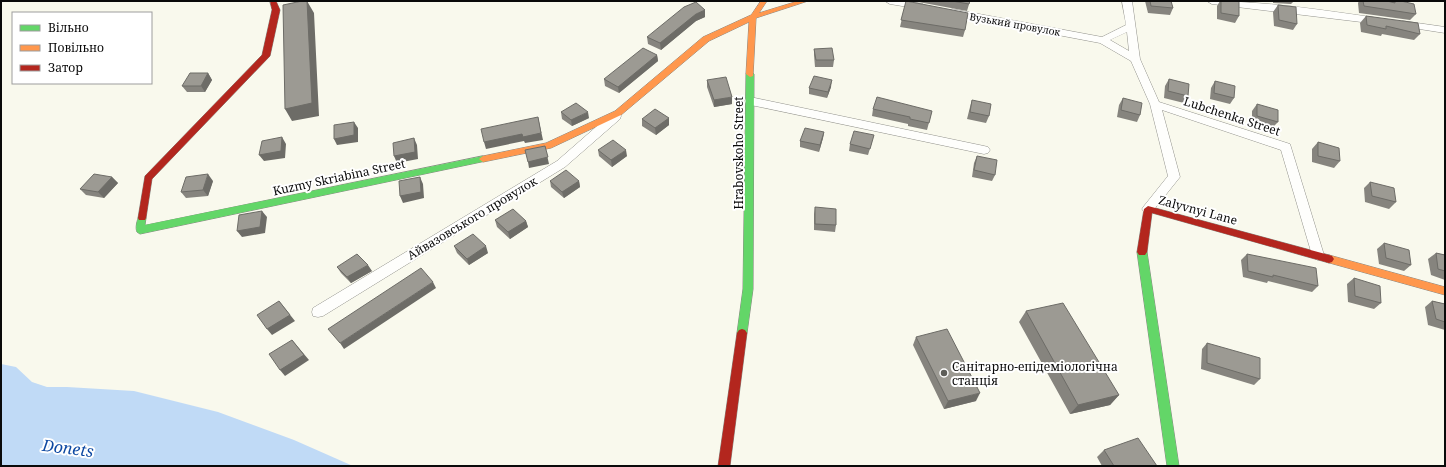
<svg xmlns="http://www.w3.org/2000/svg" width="1446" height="467" font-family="'Noto Serif',serif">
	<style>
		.water { fill: #c0daf6 }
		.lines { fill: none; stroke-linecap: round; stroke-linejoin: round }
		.street-casing { stroke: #92928c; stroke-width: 1 }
		.fast-casing { stroke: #888883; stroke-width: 1 }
		.slow-casing { stroke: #888883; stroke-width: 1 }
		.jam-casing { stroke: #888883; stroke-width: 1 }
		.street { fill: #fefefc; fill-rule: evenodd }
		.fast { fill: #63d668; fill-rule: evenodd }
		.slow { fill: #ff974d; fill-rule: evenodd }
		.jam { fill: #b3261e; fill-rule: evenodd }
		.wall { fill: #86847e }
		.shaded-wall { fill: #6d6c67 }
		.building { fill: #9c9a93; stroke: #6d6c67 }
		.poi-dot { fill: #5e5e59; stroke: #fff; stroke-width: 1.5 }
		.labels { text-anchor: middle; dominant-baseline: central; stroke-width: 4; stroke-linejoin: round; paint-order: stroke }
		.far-street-label { font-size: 10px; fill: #0a0a0a; stroke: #fff }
		.street-label { font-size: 12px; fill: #0a0a0a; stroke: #fff }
		.poi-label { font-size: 12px; fill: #0a0a0a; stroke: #fff; text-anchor: start }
		.near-water-label { font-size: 16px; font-style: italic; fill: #0d48a2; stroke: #fff }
	</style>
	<rect width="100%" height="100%" fill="#f9f9ed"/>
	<path class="water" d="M1,364L16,367L32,382L47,387H67L134,391L218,412L294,440L353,466H1Z"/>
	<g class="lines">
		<g class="street-casing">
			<path id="street" d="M885,1H907L923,4L925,6L920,9L890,4Z
				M1122,1H1132L1140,59L1159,102L1290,144L1324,255L1322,258L1318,260L1314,258L1312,255L1281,150L1162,110L1180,177L1152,212L1148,214L1144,212L1142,209L1144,206L1168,176L1150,104L1131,61L1100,43L952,15L947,12L952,9L1102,37L1126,25ZM1127,32L1129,51L1110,40Z
				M1207,1C1265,1 1321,10 1378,18L1383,21L1378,24L1212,4Z
				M1403,21L1445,27V33L1400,26L1398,24Z
				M750,97L984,146L988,147L990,150L988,153L984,154L746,104L745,101L746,98Z
				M616,112L620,113L621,116L620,119L565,167L323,316L318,317L313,316L312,312L313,308L557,161L612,113Z"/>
		</g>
		<g class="fast-casing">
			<path id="fast" d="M750,71L754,74L753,289L747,333L745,336L742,337L739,336L737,333L743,289L746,74Z
				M483,156L487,159L486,161L140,234L137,232C135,228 137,220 139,216H145L146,218L145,225Z
				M1142,248L1145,249L1147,252L1179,466H1167L1137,252L1139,249Z"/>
		</g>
		<g class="slow-casing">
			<path id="slow" d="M761,1H767L759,13L798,1H808L756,18L753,76L750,77L746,74L749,22L709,41L621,115L551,148L483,162L479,159L483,156L546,143L615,111L703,37L751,15Z
				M1329,255L1445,287V295L1326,262L1324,259L1326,256Z"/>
		</g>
		<g class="jam-casing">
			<path id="jam" d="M270,1H276L280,10L270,56L152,179L146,218L145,220H139L138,218L145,176L262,55L272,10Z
				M1148,206L1329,255L1332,256L1334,259L1332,262L1329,263L1152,213L1147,252L1145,255H1139L1137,252L1144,209Z
				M742,329L745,330L747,333L730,466H718L737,333L739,330Z"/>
		</g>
		<use href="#street" class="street"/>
		<use href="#fast" class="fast"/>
		<use href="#slow" class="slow"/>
		<use href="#jam" class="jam"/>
	</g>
	<path class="wall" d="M906,1L965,30L963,37L900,27Z
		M913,1H970L967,11Z
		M1145,1H1171L1173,8L1170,15L1148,13Z
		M1220,1H1237L1239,16L1235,23L1217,19V6Z
		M1273,1H1294L1291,4L1273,3Z
		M1359,1H1387L1393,2L1394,1H1401L1416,14L1410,20L1359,13L1358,3Z
		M1278,5L1297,24L1293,30L1274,26L1273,12Z
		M705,10V17L696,21L661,50L648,44L647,37Z
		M1366,16L1420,34L1414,40L1382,34L1381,36L1361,32L1360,23Z
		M814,49L834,60L833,67H815L814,55Z
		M657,55L658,61L619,93L605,86L604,79Z
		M208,73L212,80L205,92H187L182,86Z
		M1169,79L1188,96L1184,103L1164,98L1165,86Z
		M707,80L732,104L714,107L707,87Z
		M1215,81L1234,98L1230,104L1210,99L1211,88Z
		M831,87L827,98L809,94V88Z
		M1123,98L1140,115L1137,122L1117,117L1119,105Z
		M972,100L989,116L986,123L967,119L970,107Z
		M1257,104L1278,122L1272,128L1252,123V111Z
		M873,109L932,111L927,130L908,126V124L872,116Z
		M561,112L589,118L572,126L562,119Z
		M669,118V125L656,135L642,126V119Z
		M824,132L823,138L819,152L800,147V141Z
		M872,142L868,155L849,151L850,144Z
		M1318,142L1340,161L1334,168L1312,162V149Z
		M598,150L627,156L612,167L599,156Z
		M977,156L995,175L992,181L972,177L974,163Z
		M112,177L118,183L104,198L86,195L80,189Z
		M213,181L208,196L186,198L181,192Z
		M550,181H579L580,187L564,198L551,187Z
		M1370,182L1396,202L1389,209L1365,202L1364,188Z
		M815,207L836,225L835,232L814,230V214Z
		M495,220L526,221L528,227L510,239L497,227Z
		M1384,243L1411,265L1404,271L1379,264L1377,249Z
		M454,246L488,253L469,265L457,253Z
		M1436,253L1445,255V280L1431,275L1428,259Z
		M1247,254L1318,286L1312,292L1268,281L1267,283L1243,277L1241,260Z
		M337,267L372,271L351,283L341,273Z
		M1354,278L1381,303L1374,309L1348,302L1347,284Z
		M1432,301L1445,304V330L1428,325L1425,307Z
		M1026,311L1119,395L1110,405L1070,414L1019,322Z
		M916,337L976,401L944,409L913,345Z
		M1207,343L1260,379L1254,385L1201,369L1202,349Z
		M1104,450L1157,466H1102L1097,457Z"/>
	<path class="shaded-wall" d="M307,1L314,13L319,116L292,121L285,109Z
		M705,10V17L696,21L661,50L660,43L696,14Z
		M657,55L658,61L619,93L618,87Z
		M208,73L212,80L205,92L201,86Z
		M832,80L831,87L827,98L828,92Z
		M732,97V104L714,107V100Z
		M588,112L589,118L572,126L571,120Z
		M538,117L543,140L525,143L524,141L486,149L484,142Z
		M669,118V125L656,135L655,128Z
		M354,122L358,128V142L337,145L334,139Z
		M824,132L823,138L819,152L820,145Z
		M282,137L286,144L285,158L264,161L259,155Z
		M414,138L417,145L418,159L397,163L394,156Z
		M545,146L549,164L529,168L528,162Z
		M626,150L627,156L612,167L611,160Z
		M208,174L213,181L208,196L203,190Z
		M112,177L118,183L104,198L98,192Z
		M420,177L423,184L424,198L403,203L400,196Z
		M579,181L580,187L564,198L562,192Z
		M262,211L267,217L265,233L242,237L237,231Z
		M526,221L528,227L510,239L508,232Z
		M486,246L488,253L469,265L467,259Z
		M368,265L372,271L351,283L347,277Z
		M433,282L436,288L344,349L340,343Z
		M279,301L295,321L272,335L267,329Z
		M292,340L309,360L285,376L280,370Z
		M980,393L976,401L944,409L948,401Z
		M1119,395L1110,405L1070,414L1078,405Z"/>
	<path class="building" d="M302,1H307L312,103L285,109L283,5Z
		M906,1L968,13L965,30L901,20Z
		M952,1H970L969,4Z
		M1150,1H1171L1173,8L1151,6Z
		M1221,1H1239V16L1221,13Z
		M1363,1H1387L1395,3V1H1401L1414,4L1416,14L1364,6Z
		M696,2L705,10L696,14L660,43L647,37L684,7Z
		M1278,5L1296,7L1297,24L1279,20Z
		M1366,16L1418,23L1420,34L1386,26V29L1367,25Z
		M643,48L657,55L618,87L604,79Z
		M832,48L834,60H816L814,49Z
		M190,73H208L201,86H182Z
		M814,76L832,80L828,92L809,88Z
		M726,77L732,97L714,100L707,80Z
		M1169,79L1189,84L1188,96L1168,91Z
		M1215,81L1235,86L1234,98L1214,93Z
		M877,97L932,111L929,123L910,119V117L873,109Z
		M1123,98L1142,103L1140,115L1121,110Z
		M972,100L991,104L989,116L970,112Z
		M576,103L588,112L571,120L561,112Z
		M1257,104L1278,110V122L1257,116Z
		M655,109L669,118L655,128L642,119Z
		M538,117L541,133L523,137L522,134L484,142L481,129Z
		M354,122V135L334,139V125Z
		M805,128L824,132L820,145L800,141Z
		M854,131L874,135L870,149L850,144Z
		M282,137L281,151L259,155L262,141Z
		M414,138L415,152L394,156L393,143Z
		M613,140L626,150L611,160L598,150Z
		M1318,142L1339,148L1340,161L1318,156Z
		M545,146L548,157L528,162L525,150Z
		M977,156L997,160L995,175L974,170Z
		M566,170L579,181L562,192L550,181Z
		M94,174L112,177L98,192L80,189Z
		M208,174L203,190L181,192L186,177Z
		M420,177L421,192L400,196L399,181Z
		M1370,182L1394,188L1396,202L1372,196Z
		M815,207L836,209V225L815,224Z
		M513,209L526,221L508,232L495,220Z
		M262,211L260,227L237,231L239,215Z
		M473,234L486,246L467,259L454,246Z
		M1384,243L1409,250L1411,265L1386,258Z
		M1436,253L1445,255V271L1438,269Z
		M357,254L368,265L347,277L337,267Z
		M1247,254L1316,268L1318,286L1273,275V277L1248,271Z
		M421,268L433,282L340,343L328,329Z
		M1354,278L1380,286L1381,303L1355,296Z
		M279,301L290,315L267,329L257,315Z
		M1432,301L1445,304V322L1436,319Z
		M1063,303L1119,395L1078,405L1026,311Z
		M947,329L980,393L948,401L916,337Z
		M292,340L304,355L280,370L269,354Z
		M1207,343L1260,358V379L1207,363Z
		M1138,438L1157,466H1114L1104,450Z"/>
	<circle class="poi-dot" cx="944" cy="373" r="4"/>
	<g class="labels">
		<g class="far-street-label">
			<text transform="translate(1015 24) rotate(10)">Вузький провулок</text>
		</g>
		<g class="street-label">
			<text transform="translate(1232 116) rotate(18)">Lubchenka Street</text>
			<text transform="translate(738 153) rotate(-90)">Hrabovskoho Street</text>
			<text transform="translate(339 177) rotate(-12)">Kuzmy Skriabina Street</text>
			<text transform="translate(1198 210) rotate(15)">Zalyvnyi Lane</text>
			<text transform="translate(472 218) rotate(-31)">Айвазовського провулок</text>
		</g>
		<g class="poi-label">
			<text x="952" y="366">Санітарно-епідеміологічна<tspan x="952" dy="14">станція</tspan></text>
		</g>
		<g class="near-water-label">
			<text transform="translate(68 448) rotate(7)">Donets</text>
		</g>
	</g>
	<rect width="1446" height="467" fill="none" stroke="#0a0a0a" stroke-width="4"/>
	<rect x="12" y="12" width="140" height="72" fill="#ffffff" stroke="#9d9d9d"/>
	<rect x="20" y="25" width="20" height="6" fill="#63d668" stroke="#9d9d9d"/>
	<text x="48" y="32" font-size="12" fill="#0a0a0a">Вільно</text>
	<rect x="20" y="45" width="20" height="6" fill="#ff974d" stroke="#9d9d9d"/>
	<text x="48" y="52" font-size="12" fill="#0a0a0a">Повільно</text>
	<rect x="20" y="65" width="20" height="6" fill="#b3261e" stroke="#9d9d9d"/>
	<text x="48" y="72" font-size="12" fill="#0a0a0a">Затор</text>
</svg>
